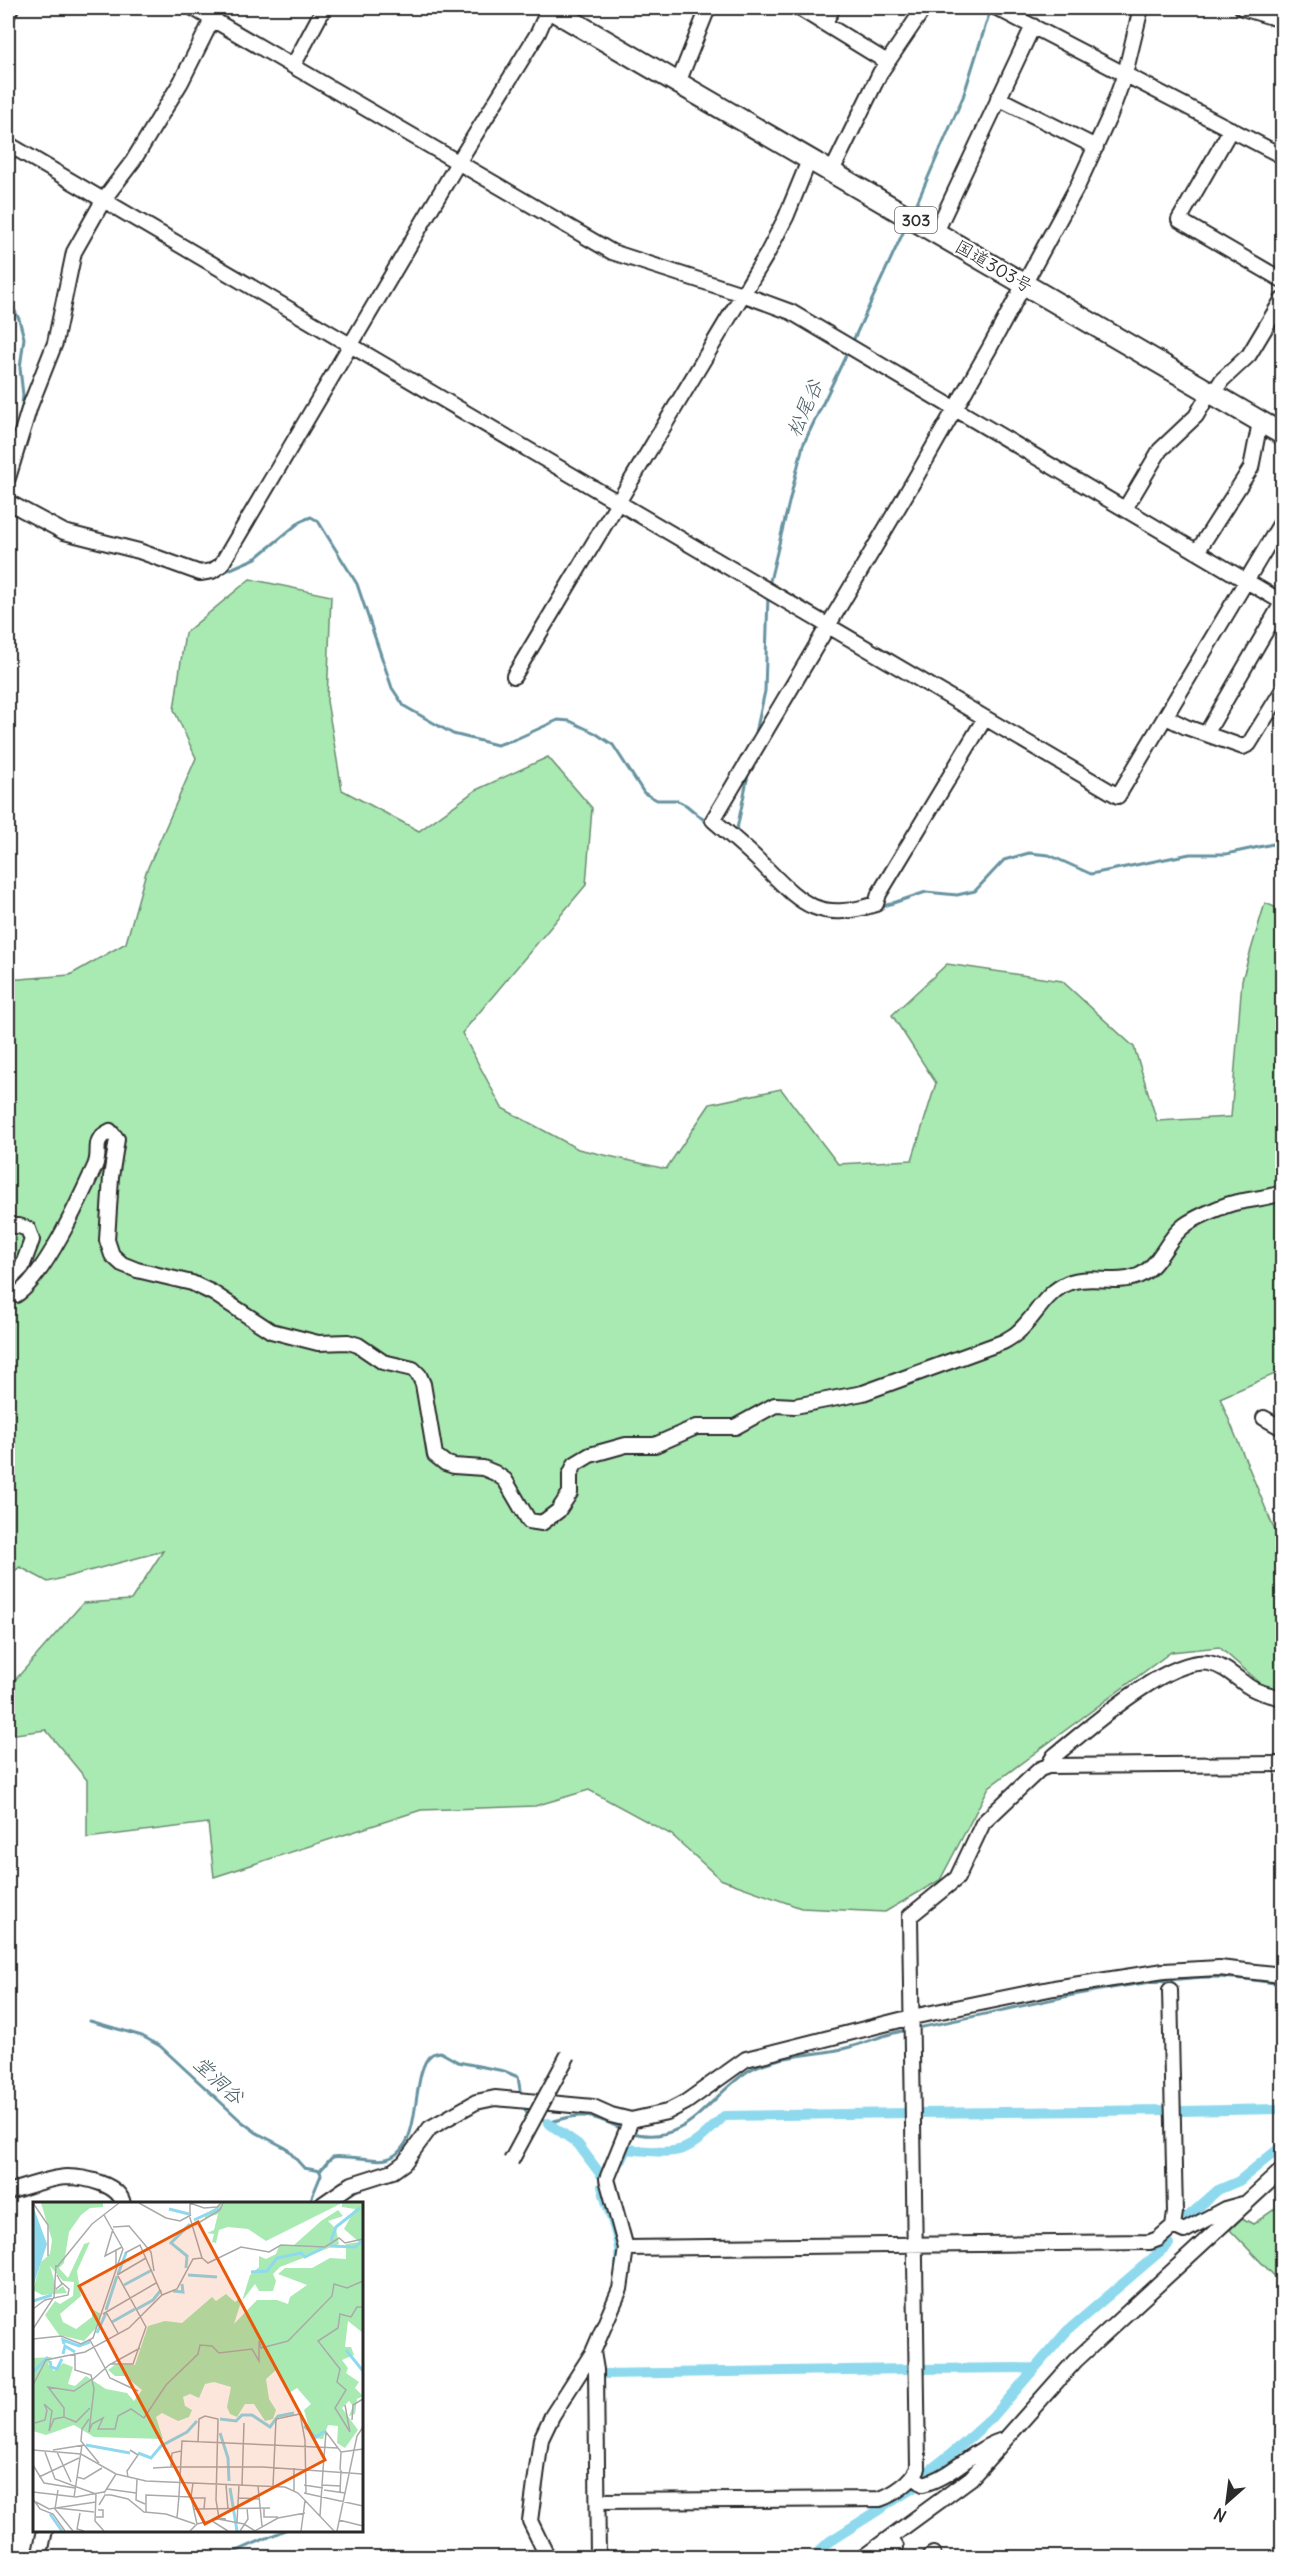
<svg xmlns="http://www.w3.org/2000/svg" width="1290" height="2565" font-family="Delius,'Klee One',sans-serif">
	<style>
		.green { fill: #a9eab3; stroke: #6a8a6f; stroke-width: 1.5 }
		.lines { fill: none; stroke-linecap: round; stroke-linejoin: round }
		.stream { stroke: #6693a0; stroke-width: 3 }
		.canal { stroke: #8ed9ee; stroke-width: 10 }
		.minor-casing { stroke: #2b2b2b; stroke-width: 18 }
		.highway-casing { stroke: #2b2b2b; stroke-width: 24 }
		.minor { stroke: #fff; stroke-width: 14 }
		.highway { stroke: #fff; stroke-width: 20 }
		.minor-bridge-casing { stroke: #2b2b2b; stroke-width: 18; stroke-linecap: butt }
		.minor-bridge { stroke: #fff; stroke-width: 14 }
		.labels { text-anchor: middle; dominant-baseline: central; stroke-width: 4.5; stroke-linejoin: round; paint-order: stroke }
		.shield { fill: #fff; stroke: #6b6b6b; stroke-width: 1.5 }
		.shield-label { font-size: 16px; font-weight: bold; fill: #2b2b2b }
		.street-label { font-size: 18px; fill: #2b2b2b; stroke: #fff }
		.water-label { font-size: 20px; font-style: italic; fill: #495f66; stroke: #fff }
		.inset-river { fill: none; stroke: #8ed9ee; stroke-width: 3 }
		.inset-road { fill: none; stroke: #aaa; stroke-width: 1.5 }
		.view { fill: #e8590c; fill-opacity: 0.15; stroke: #e8590c; stroke-width: 3 }
		.inset-edge { fill: none; stroke: #2b2b2b; stroke-width: 3 }
	</style>
	<rect width="100%" height="100%" fill="#fff"/>
	<filter id="ink" filterUnits="userSpaceOnUse"><feTurbulence type="fractalNoise" baseFrequency=".0167" numOctaves="2"/><feDisplacementMap in="SourceGraphic" scale="12" xChannelSelector="R" yChannelSelector="G"/><feConvolveMatrix kernelMatrix="1 2 1 2 8 2 1 2 1" color-interpolation-filters="sRGB"/></filter>
	<g filter="url(#ink)">
		<path class="green" d="M250,579L331,596L327,701L342,790L419,831L476,790L548,757L592,808L586,885L462,1033L502,1108L578,1149L666,1169L710,1104L781,1089L838,1164L912,1160L936,1083L892,1015L947,964L1062,981L1134,1047L1157,1121L1231,1117L1242,980L1265,903L1282,910V1371L1220,1398L1282,1548V1702L1219,1647L1171,1652L989,1787L940,1880L885,1912L801,1908L720,1879L672,1835L589,1790L535,1806L421,1810L214,1877L208,1823L87,1838V1780L46,1730L8,1735V1710L15,1680L83,1603L131,1600L163,1551L48,1582L20,1567L8,1576V980L70,975L126,943L146,872L196,758L174,710L185,633Z
			M1282,2184V2284L1230,2230L1242,2218L1253,2224L1276,2208V2190Z"/>
		<g class="lines">
			<path class="stream" d="M913,212L963,97L991,8
				M8,298L19,319L24,338L20,368L23,395L21,415
				M852,343L907,224
				M219,574L256,558L301,521L311,517L318,521L357,584L392,688L404,706L453,734L497,745L516,739L558,720L570,721L595,733L613,745L644,793L657,800H676L686,805L710,825
				M769,585L803,445L848,351
				M755,737L765,691L768,595
				M736,834L749,770
				M878,908L926,892L957,895L975,891L1004,860L1029,853L1049,855L1091,874L1190,854H1226L1273,844L1282,847
				M90,2021L142,2036L160,2046L241,2121L257,2133L286,2148L304,2168L320,2171
				M917,2028C1008,2011 1098,1985 1191,1978C1222,1975 1253,1980 1282,1984
				M523,2106L528,2114L532,2116
				M538,2118L548,2123C583,2111 590,2115 623,2129
				M629,2132C686,2149 706,2099 748,2071C775,2054 819,2056 850,2047C870,2041 887,2033 908,2030
				M309,2204L321,2175L320,2171C324,2167 328,2160 333,2157C337,2156 342,2157 347,2157C372,2157 389,2169 405,2144C419,2122 414,2068 431,2055C433,2053 437,2053 440,2052L458,2062L504,2071L518,2077L521,2096
				M221,2558L285,2530"/>
			<path class="canal" d="M1181,2111L1282,2109
				M918,2113L1168,2110
				M548,2123L578,2144L601,2175
				M621,2160L626,2149C681,2154 685,2156 724,2116L907,2113
				M602,2186C607,2211 622,2238 619,2264
				M1184,2220L1218,2190L1239,2181L1282,2146
				M919,2369L1033,2368
				M603,2374L910,2369
				M925,2474L962,2445L992,2418L1067,2331L1169,2244
				M812,2558L830,2541L915,2487"/>
			<g class="minor-casing">
				<path id="minor" d="M193,8L612,252L742,294L791,312L1282,602
					M799,8L887,62
					M997,8L1282,156
					M1242,8L1282,20
					M8,14L11,8
					M825,22L833,8
					M293,66L324,8
					M678,83L708,8
					M998,98L1096,147
					M1231,129L1179,220L1282,280
					M8,144L1118,796L1282,521
					M832,171L880,73L924,8
					M936,232L1033,26
					M1213,394L1222,380L1249,355L1282,300
					M8,478L30,406L55,343L74,252L104,199L133,161L181,82L218,8
					M8,502L64,532L139,551L200,573L212,571L221,565L459,161L538,33L549,8
					M1125,509L1160,450L1196,416L1210,392
					M1197,552L1251,468L1260,422
					M514,676L767,254L786,217L810,158
					M1166,717L1186,727L1243,747L1249,744L1282,691
					M985,718L879,894L876,904C816,923 801,903 761,863C746,848 729,834 713,820L915,479L989,349L1078,185L1110,115L1125,74L1141,8
					M1206,734L1282,603
					M8,1226H19L28,1229L32,1240L22,1267L8,1281
					M8,1292L16,1295C45,1276 80,1199 95,1166C102,1150 90,1141 110,1131L117,1139L111,1177L107,1240L112,1255L122,1264L137,1270L192,1283L213,1293L271,1331L318,1343L348,1342L358,1345L383,1362L413,1369L419,1375L423,1384L435,1455L445,1463L454,1466L483,1468L495,1473L505,1480L529,1521L542,1523L558,1511L570,1493V1475L575,1464L590,1455L626,1445H655L696,1427H735L775,1405L795,1406L863,1393L1003,1342C1008,1339 1014,1336 1018,1332C1034,1318 1044,1296 1062,1286C1085,1272 1114,1286 1138,1276C1161,1266 1167,1236 1188,1223C1199,1216 1226,1204 1238,1202C1253,1199 1267,1198 1282,1193
					M1264,1418L1282,1428
					M1048,1766L1054,1756C1086,1731 1168,1656 1209,1663C1225,1666 1235,1677 1248,1686C1257,1693 1272,1695 1282,1698
					M8,2192C26,2187 48,2178 67,2177C84,2177 120,2184 123,2204
					M323,2204L352,2184L393,2171L404,2163L430,2128L476,2102L495,2098L593,2107L611,2115L631,2120L667,2112L686,2102L746,2059L912,2017L1054,1988L1164,1971L1219,1968L1282,1975
					M1173,2226L1184,2231L1225,2209L1243,2204
					M626,2248L1150,2242L1158,2239L1173,2226L1175,2212L1170,1990
					M914,2477L923,2484C952,2477 972,2450 1000,2441
					M598,2501L880,2499C894,2494 912,2482 918,2468L910,1916L957,1878L983,1823L1040,1769L1048,1766L1282,1764
					M8,2557L11,2558
					M39,2558L45,2530
					M548,2558L530,2521L541,2439L552,2416L593,2352
					M598,2558L596,2370L593,2352L620,2289L626,2248L607,2179L631,2120
					M862,2558L971,2478L1075,2361L1282,2170
					M881,2558L896,2547L890,2538
					M928,2558L933,2554"/>
			</g>
			<g class="highway-casing">
				<path id="highway" d="M549,8L1282,434"/>
			</g>
			<use href="#minor" class="minor"/>
			<use href="#highway" class="highway"/>
			<g class="minor-bridge-casing">
				<path id="minor-bridge" d="M511,2161L568,2055"/>
			</g>
			<use href="#minor-bridge" class="minor-bridge"/>
		</g>
	</g>
	<g class="labels">
		<rect class="shield" x="895" y="207" width="42" height="26" rx="4.5"/>
		<g class="shield-label">
			<text x="916" y="220">303</text>
		</g>
		<g class="street-label">
			<text transform="translate(994 266) rotate(30)">国道303号</text>
		</g>
		<g class="water-label">
			<text transform="translate(804 408) rotate(-66)">松尾谷</text>
			<text transform="translate(219 2080) rotate(43)">堂洞谷</text>
		</g>
	</g>
	<g transform="translate(33 2202)">
		<rect width="330" height="330" fill="#fff"/>
		<path d="M8,1H70V5L57,6L48,13L36,30L31,61L26,66L35,76L51,42L57,40L44,69L48,94L27,112L30,120L43,127L59,115V107L68,112L63,126L51,139L26,133L12,113L22,99L27,102L40,94L41,80L30,79L17,64L24,88L30,84L34,91L9,93L0,88L8,60L17,52L19,38ZM190,1H330V131L315,119L312,145H318L321,153L309,158L315,166L313,171L326,180L322,186L330,194L324,197L322,212L316,214L320,204L316,199L309,206L325,228L312,246L304,241L305,224L295,223L290,237L279,236L271,208L278,202L264,186L256,191L243,168L233,177L236,197L243,208L240,217L232,219L221,202H212L204,215L197,212L194,205L198,185L181,180L172,182L166,196L157,192L150,195L152,204L159,208L156,215L145,219L129,211L123,215L130,237L61,235L41,223L13,233L0,229V156L19,155L15,162L21,169L30,161L40,165L35,182L42,184L53,174L73,187L94,191L101,199L109,188L92,174H82L75,168L83,162L102,163L115,124L132,119L149,121L179,95L183,99L193,92L202,100L206,97L207,103L201,122L224,98H244L255,102L257,95L274,83L245,72L252,66H279L297,56L313,57V42L326,40L311,27L322,7L309,5V1L233,39L215,27L195,25L186,28L183,41L179,40L181,32L174,31L181,28L185,12L172,16L171,13ZM305,8L310,14L295,19L303,27L306,42L247,65L240,72L243,79L240,89H226L222,82L209,99L217,73L226,65V54L233,57L243,52L246,44L261,43L288,19Z" fill="#a9eab3"/>
		<path d="M0,4L14,42L0,85Z" fill="#8ed9ee"/>
		<path class="inset-river" d="M136,7L156,12M161,18L187,6M298,39L303,25L327,6M297,44L322,45L329,39M153,66L154,54L138,41L157,22M218,70L234,69L244,56L268,51L272,55L290,46M85,72L93,51M155,73L184,75M91,83L119,68M140,89L150,90L149,82M0,99L19,93M104,107L120,98L128,88M73,108L84,74M79,120L102,107M64,131L73,111M31,142L30,138L46,144L57,140M313,148L330,169M30,152L32,144L42,150M17,159L18,165L24,167L29,157M0,170L15,155M187,217L203,219L209,213H219L237,225L245,214L261,211M271,224L283,235L292,229M187,231L195,256L196,279M53,243L97,251M105,251L118,256L128,244L154,230L164,219M197,286L204,329M17,312L29,329"/>
		<path class="inset-road" d="M0,1L15,23V54M106,1L133,16L147,19L158,13M157,1V16L169,56M157,1L171,6L184,5L188,1M162,23L187,8L190,1M80,25L96,24L118,50L121,69M80,27L72,54L89,45M83,47V65M92,51L107,43L129,93M24,65L59,22L86,1M84,73L113,56M23,87L29,82L24,73M0,107L12,98L35,93L36,87L28,80M73,110L85,131M70,112L123,81M0,127L21,95L23,63M0,137L28,134L48,142L60,136L90,47L71,13M57,138L72,166M42,151V168L58,173L61,187L56,230L59,222L70,216L65,227H82L85,214L98,207L111,216L133,183L165,152L167,143L179,144L186,151L219,147L226,159V139L228,146L255,139L299,94L301,82L314,86L330,79M77,162H100L113,125L85,74M72,166L77,176L105,189M59,178L76,163L107,146M0,183L13,158L52,150L96,126L129,93L144,87L160,57L169,56L175,61L208,45L236,50L248,43L292,45L306,36L312,41L330,37M312,203L317,230L302,206L313,188L304,180L307,167L285,139L305,126L307,112L318,115L324,105H330M31,215V206L15,185L41,189L59,177M56,217L49,227L48,239L66,261M319,218L320,203L330,197M2,221L12,218L14,208L11,202L19,209L16,229L21,217L31,215L43,220L57,206M165,240L166,217L172,214L185,217L183,298L186,316L193,317M0,248L48,252L83,272L113,279L252,285L265,291L301,329M20,248L51,243M148,249L139,251L138,265H230L330,272M12,250L22,277L63,292L62,319L71,329M24,250L38,280M308,250L330,247M0,263L11,281L42,286M120,266L138,265M290,268L293,230L308,250L307,268M6,275L46,256M44,275L51,277L69,266M95,275L94,269L105,253L97,248M104,277L103,298L112,302M160,281L158,295L164,322M193,283L195,307M209,283L211,221M271,283L290,286M289,283L307,284M225,284L229,324M240,284L243,217L267,212L272,238L273,292M74,287L103,291M25,288L22,307L40,329M291,288L312,291M261,289V266M0,290L43,295L71,290M307,290L308,268M71,291L83,272M271,291L330,304M146,294L149,239L305,246M41,295L49,243M158,296H172L171,307M206,296L226,297M0,297L7,307L20,312L32,329M3,300L16,307L63,300M66,303L72,293H78L95,297L111,310L133,312L162,322M24,306L61,310M231,306V315H245M161,307L237,306M47,311L44,327L51,329M113,311V293L158,295M287,314L290,268M63,315H70V308H65M144,316L146,294M306,318L330,324M179,319L195,329M204,320L206,283M157,329L164,322L185,317L211,322L222,329L245,316L272,311M207,329L215,317L214,306M268,329L272,299M304,329L324,234L330,225"/>
		<path class="view" d="M165,20L292,258L172,322L46,84Z"/>
		<rect width="330" height="330" class="inset-edge"/>
	</g>
	<rect width="1290" height="2565" fill="none" stroke="#fff" stroke-width="30"/>
	<rect x="15" y="15" width="1260" height="2535" fill="none" stroke="#2b2b2b" stroke-width="2" filter="url(#ink)"/>
	<g transform="translate(1227 2502) rotate(208)" stroke="#ffffff" stroke-width="4.5" paint-order="stroke">
	<path d="M0-4.5L10 22L0 15L-10 22Z" fill="#2b2b2b"/>
	<text y="-9" font-size="16" font-weight="bold" text-anchor="middle" fill="#2b2b2b">N</text>
	</g>
</svg>
